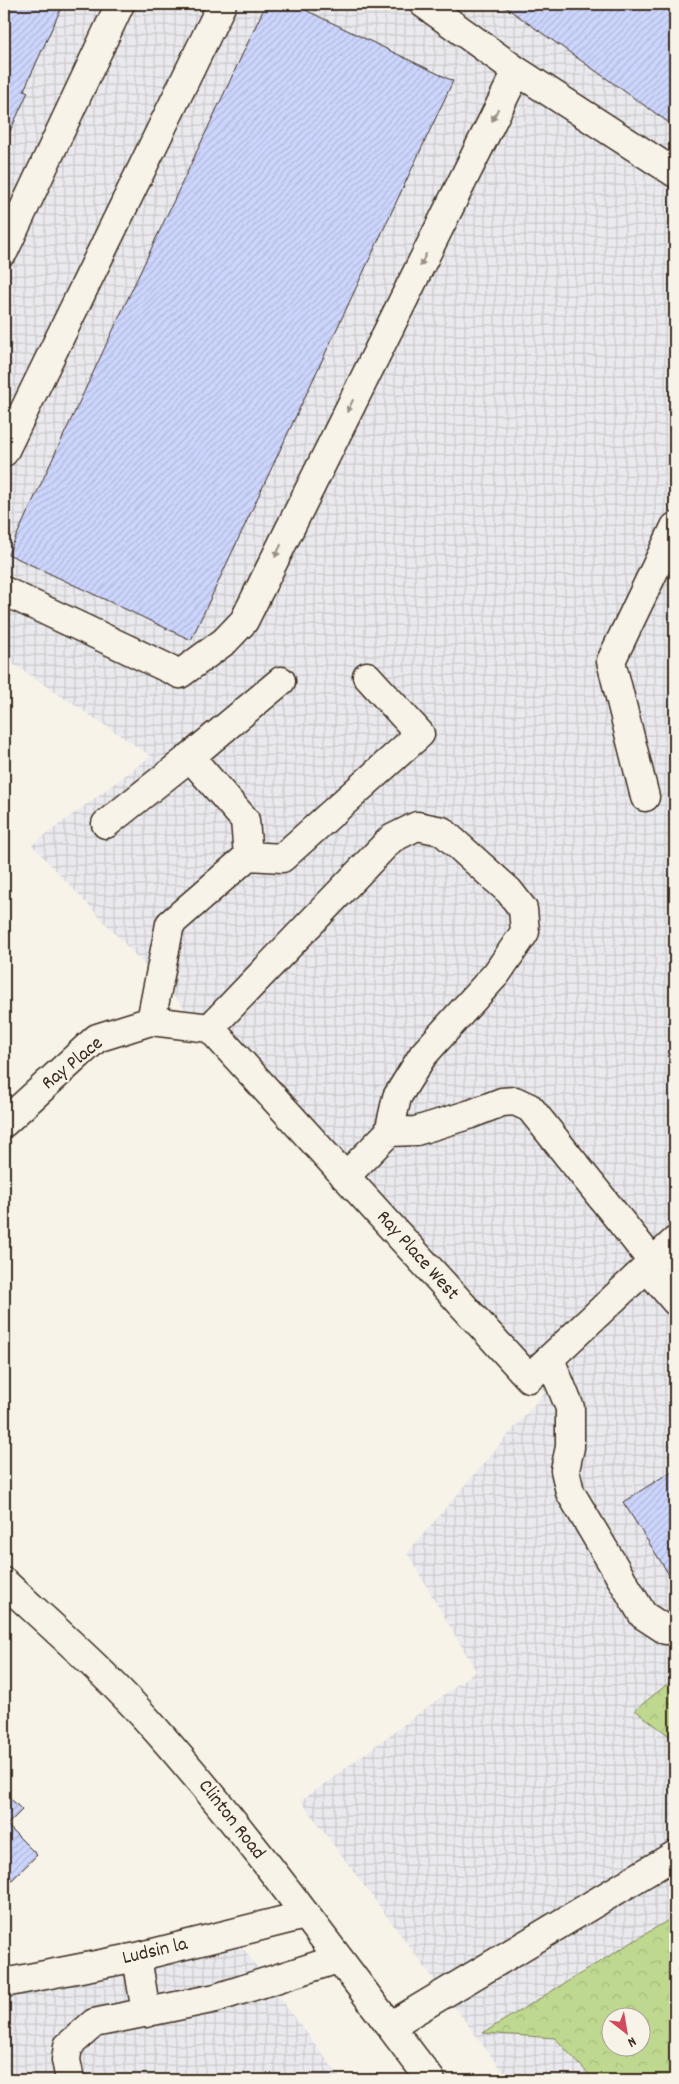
<svg xmlns="http://www.w3.org/2000/svg" width="679" height="2084" font-family="Dekko,sans-serif">
	<style>
		.industrial { fill: url(#industrial-grid); fill-rule: evenodd }
		.forest { fill: url(#forest-crowns); stroke: #7d8156; fill-rule: evenodd }
		.building { fill: url(#building-hatch); stroke: #3b2a1e }
		.lines { fill: none; stroke-linecap: round; stroke-linejoin: round }
		.minor-casing { stroke: #3b2a1e; stroke-width: 31 }
		.minor { stroke: #f7f3e8; stroke-width: 28 }
		.oneway { fill: #998e83 }
		.labels { text-anchor: middle; dominant-baseline: central; stroke-width: 4.5; stroke-linejoin: round; paint-order: stroke }
		.street-label { font-size: 20px; fill: #3b2a1e; stroke: #f7f3e8 }
	</style>
	<defs>
		<pattern id="industrial-grid" width="8" height="8" patternUnits="userSpaceOnUse" patternTransform="scale(1.25)"><rect width="8" height="8" fill="#eaeaee"/><path d="M0 4h8M4 0v8" fill="none" stroke="#cac9cc"/></pattern>
		<pattern id="forest-crowns" width="20" height="18" patternUnits="userSpaceOnUse" patternTransform="scale(1.25)"><rect width="20" height="18" fill="#bfd88f"/><path d="M2 6a3 3 0 1 1 6 0M12 15a3 3 0 1 1 6 0" fill="none" stroke="#a5ba7b"/></pattern>
		<pattern id="building-hatch" width="6" height="6" patternUnits="userSpaceOnUse" patternTransform="scale(1.25)"><rect width="6" height="6" fill="#ccd5fd"/><path d="M-1 1l2-2M0 6l6-6M5 7l2-2" fill="none" stroke="#b0b7d8"/></pattern>
	</defs>
	<rect width="100%" height="100%" fill="#f7f3e8"/>
	<filter id="ink" filterUnits="userSpaceOnUse"><feTurbulence type="fractalNoise" baseFrequency=".02" numOctaves="2"/><feDisplacementMap in="SourceGraphic" scale="10" xChannelSelector="R" yChannelSelector="G"/><feConvolveMatrix kernelMatrix="1 2 1 2 8 2 1 2 1" color-interpolation-filters="sRGB"/></filter>
	<g filter="url(#ink)">
		<path class="industrial" d="M4,4H675V2080H509L301,1801L476,1671L407,1553L545,1392L32,845L151,756L4,658ZM612,2016H642V2046H612Z
			M224,1923L342,2080H4V1975Z"/>
		<path class="forest" d="M675,1678V1736L672,1738L635,1710Z
			M675,1916V2080H594L555,2038L483,2033ZM612,2016H642V2046H612Z"/>
		<path class="building" d="M4,4H69L68,6L63,4L24,90L28,92L4,144Z
			M266,4H293L453,81L191,640L8,554Z
			M501,4H675V127Z
			M675,1469V1584L623,1502Z
			M4,1792L22,1810L7,1825L37,1855L4,1888Z"/>
		<g class="lines">
			<g class="minor-casing">
				<path id="minor" d="M424,4L517,71L675,173
					M4,251L120,4
					M4,452L222,4
					M4,591L180,674L225,641L244,621L517,71
					M645,797L611,661L675,527
					M106,824L190,757
					M248,856L245,820L190,757L281,681
					M151,1021L170,924L248,856L282,858L420,734L367,676
					M210,1028L391,839L417,826L442,831L509,891L523,909L525,932L497,973L423,1055L397,1097L389,1132L345,1177
					M4,1123L97,1038L151,1021L210,1028L529,1378L675,1241
					M389,1132L416,1131L471,1114L502,1102L515,1101L530,1108L653,1262
					M647,1268L675,1301
					M550,1359L570,1408V1447L565,1470L570,1492L643,1615L666,1630L675,1627
					M4,1582C57,1631 111,1678 158,1732C256,1843 341,1963 431,2080
					M137,1957L146,2013
					M4,1983L137,1957L305,1915
					M390,2026L675,1855
					M70,2080L66,2060L68,2046L94,2023L216,1998L338,1959"/>
			</g>
			<use href="#minor" class="minor"/>
		</g>
		<defs><path id="oneway-solid" d="M-6-.8H1V-3.2L6.5 0L1 3.2V.8H-6Z" transform="scale(1.25)"/></defs>
		<g class="oneway">
			<use href="#oneway-solid" transform="translate(495 115) rotate(116)"/>
			<use href="#oneway-solid" transform="translate(423 260) rotate(116)"/>
			<use href="#oneway-solid" transform="translate(350 406) rotate(116)"/>
			<use href="#oneway-solid" transform="translate(278 551) rotate(116)"/>
		</g>
	</g>
	<g class="labels">
		<g class="street-label">
			<text transform="translate(73 1064) rotate(-39)">Ray Place</text>
			<text transform="translate(417 1256) rotate(48)">Ray Place West</text>
			<text transform="translate(231 1820) rotate(52)">Clinton Road</text>
			<text transform="translate(155 1952) rotate(-13)">Ludsin la</text>
		</g>
	</g>
	<rect width="679" height="2084" fill="none" stroke="#f7f3e8" stroke-width="20"/>
	<rect x="10" y="10" width="659" height="2064" fill="none" stroke="#3b2a1e" stroke-width="2" filter="url(#ink)"/>
	<g transform="translate(626 2032) rotate(149)"><circle r="24" fill="#f7f3e8" stroke="#aca397"/>
	<path d="M0-4L9 19L0 12L-9 19Z" fill="#d1495b"/>
	<text y="-8" font-size="14" font-weight="bold" text-anchor="middle" fill="#3b2a1e">N</text>
	</g>
</svg>
